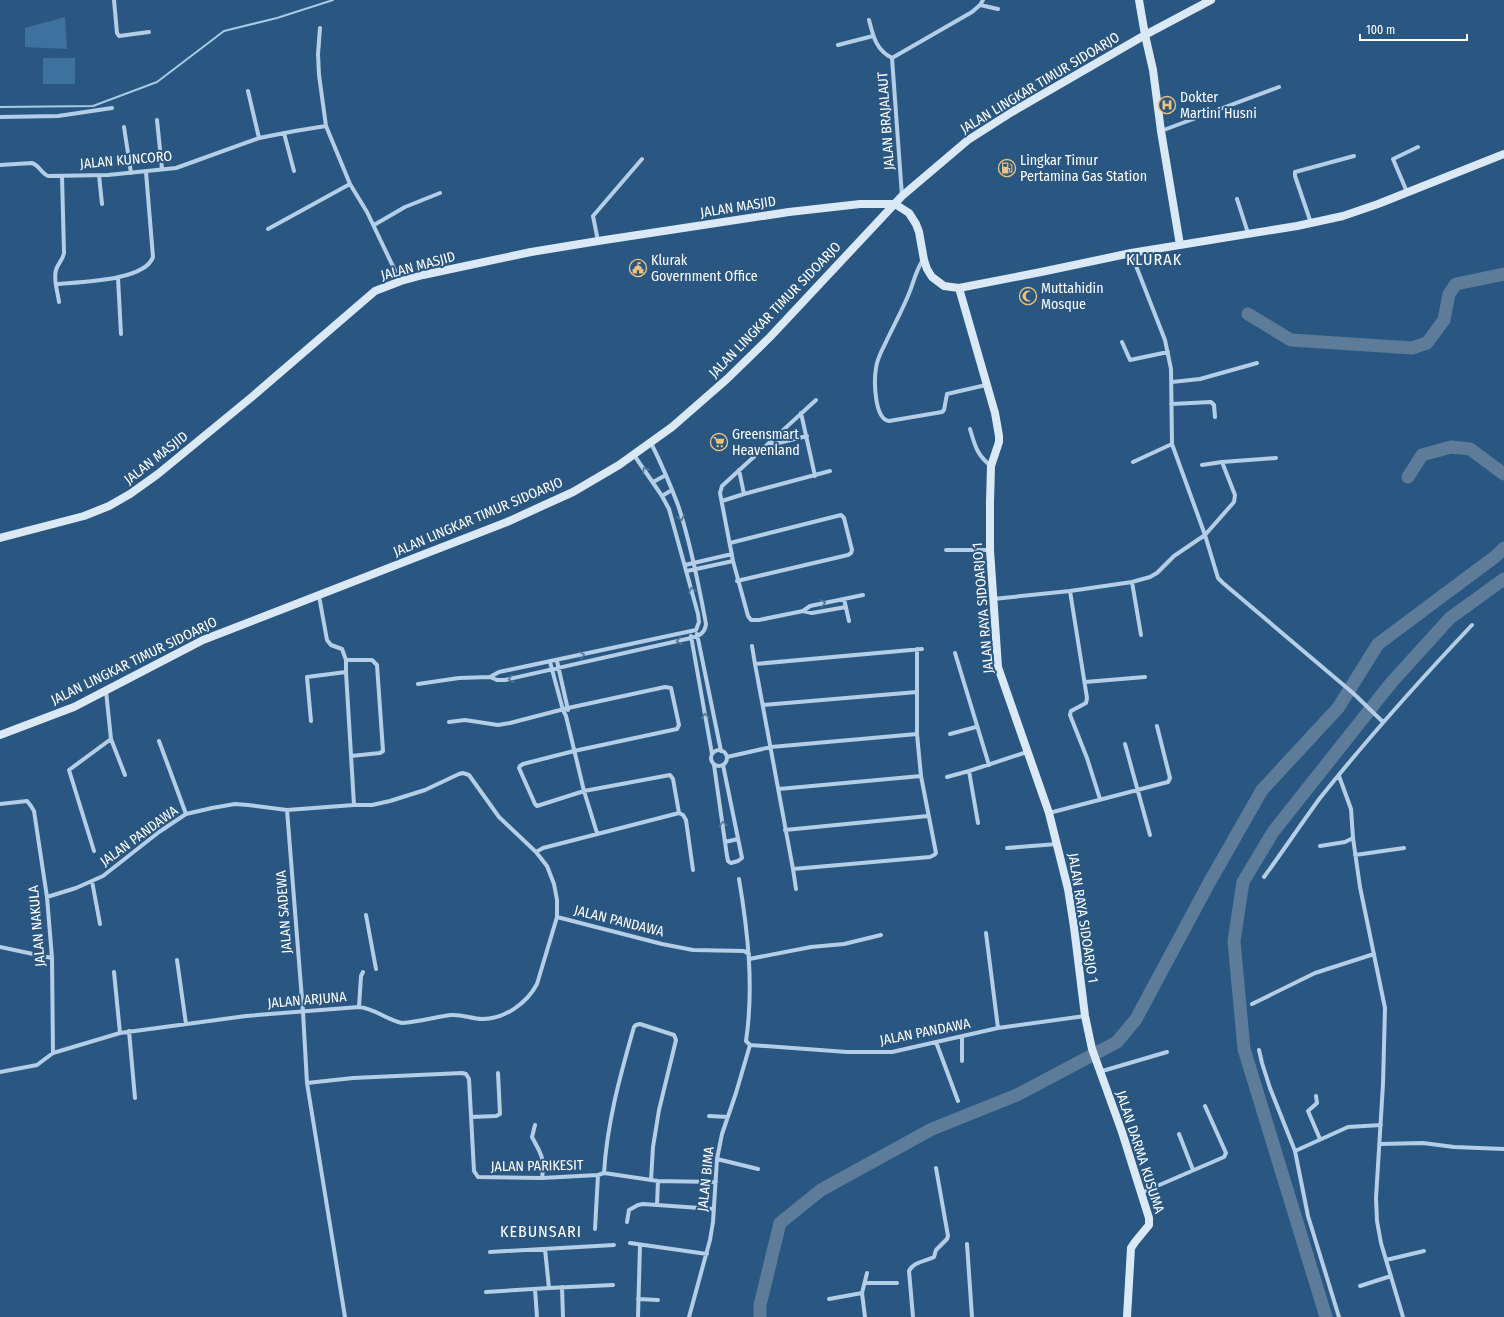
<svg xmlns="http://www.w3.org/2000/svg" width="1504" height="1317" font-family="'Fira Sans Condensed',sans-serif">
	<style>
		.green { fill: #3f719e }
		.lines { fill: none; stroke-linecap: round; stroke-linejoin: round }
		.stream { stroke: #a7cae6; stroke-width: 2 }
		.river { stroke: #5c7c99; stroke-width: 13 }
		.street { stroke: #b3cee6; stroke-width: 4 }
		.secondary { stroke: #dbe9f6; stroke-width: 8 }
		.oneway { stroke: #537b9f }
		.labels { text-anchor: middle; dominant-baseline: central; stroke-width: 4; stroke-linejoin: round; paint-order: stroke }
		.street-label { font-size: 14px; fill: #fff; stroke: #2a5781 }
		.poi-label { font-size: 14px; fill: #fff; stroke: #2a5781; text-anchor: start }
		.quarter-label { font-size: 16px; letter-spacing: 1px; fill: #fff; stroke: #2a5781 }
	</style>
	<rect width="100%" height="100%" fill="#2a5781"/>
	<path class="green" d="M65,17L67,49L25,47V28Z
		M43,58H75V84H43Z"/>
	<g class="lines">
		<path class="stream" d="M0,107L93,106L157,82L224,31L277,18L333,0"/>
		<path class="river" d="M1248,314L1291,340L1412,348L1427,343L1444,320L1449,294L1456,284L1504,274
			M1408,477L1422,455L1451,447L1470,449L1504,474
			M760,1317V1305L780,1223L821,1190L932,1129L1017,1095L1117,1042L1136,1019L1209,883L1262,790L1338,708L1378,644L1496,556L1504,548
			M1326,1317L1244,1049L1234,941L1243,882L1273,832L1391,683L1450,618L1504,579"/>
		<path class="street" d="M114,0L117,33L119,36L149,32
			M980,5L998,9
			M869,20C873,36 876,50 892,58
			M320,28L318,54L319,75L326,126L350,184L367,212L400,281
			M838,45L873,36
			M248,91L259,138
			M0,117L58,116L112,108
			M157,120L162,169
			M124,127L131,173
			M1161,131L1279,87
			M284,133L294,171
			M0,165L32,163C39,165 41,173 48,176L108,175L176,168L259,138L295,131L326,126
			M99,175L102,204
			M1407,192L1393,159L1418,147
			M902,196L892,58L972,12L980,5L983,0
			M1237,199L1248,233
			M1311,223L1295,176V172L1354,156
			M374,225L405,207L440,193
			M268,229L350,184
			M598,241L593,216L642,159
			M1131,253L1165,340L1171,369L1172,444L1205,535L1218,578L1223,583L1353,693L1383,722
			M923,260C916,270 914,281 910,291C903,309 894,325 886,342C882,350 877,359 876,368C874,380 874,419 889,421L942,412L944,410L947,394L986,385
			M118,278L121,334
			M57,284C79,282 145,281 153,257L146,172
			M59,302C58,293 53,279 56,270C58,263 63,260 64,253L62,176
			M1122,342L1130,360L1168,352
			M1172,382L1200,379L1257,363
			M816,400L722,486L720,493L733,561L748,616L751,620H759L803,611L812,613L846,607
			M1171,404L1211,402L1214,405L1215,417
			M801,413L815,476
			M970,429C975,446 977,455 991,466
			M766,446L807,436
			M1133,462L1172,444
			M1202,465L1222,462L1276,458
			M739,470L744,494
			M653,482L666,475
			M662,496L672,490
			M722,501L744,494L830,471
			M730,543L841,515L844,518L852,550L851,553L848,555L737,581
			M946,550H990
			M685,565L732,554
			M687,571L733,561
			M1132,582L1141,635
			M1070,591L1087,698L1086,703L1071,711L1070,715L1087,758L1100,799
			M319,596L327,640L331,645L342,649L346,660V672L354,805
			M844,599L849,621
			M993,599L1070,591L1132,582L1150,577L1157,573L1174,556L1205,535L1234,502L1235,495L1222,462
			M803,611L810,606L863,595
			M697,634L721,751
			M691,636L712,754
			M752,646L755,664L922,649
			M955,653L989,765
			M346,660H372L377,665L383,751L380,753L351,756
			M557,661L568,710
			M550,662L563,710L566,716L584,791L597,833
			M755,664L793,869L930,857L934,855L936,853L921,776L917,734V649
			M490,677L497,680H505L691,638C699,636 705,633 706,624C699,586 690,541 678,505C670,484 661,463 651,443
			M1085,682L1145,677
			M418,684L459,678L490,677L499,672L696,630L699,622L698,614L669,509L662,496L634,455
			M106,691L111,739L125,775
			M763,705L917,692
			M311,721L307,677L346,672
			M449,722L465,720L498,725L510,723L568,708L665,687L671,688L679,725L677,729L574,751L523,764L520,766L519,768L535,804L537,806L584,791L670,775L673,779L679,813
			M950,734L976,727
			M159,741L186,814
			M1125,744L1150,835
			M711 758a8 8 0 1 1 16 0a8 8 0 1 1-16 0Z
			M727,757L771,747L917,734
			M714,765L727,856L728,861L731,863L738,861L742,858L723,765
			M969,771L978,823
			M1339,776L1351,809L1353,838L1360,887L1385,1008L1383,1084L1376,1198L1377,1221L1381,1243L1403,1317
			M947,777L969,771L1027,752
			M779,789L921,776
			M0,804L27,801L31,806L34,811L47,897L52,958L53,1053
			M287,810L303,1012L307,1083L345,1317
			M1049,813L1168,782L1170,778L1157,726
			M785,830L928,816
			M725,842L738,839
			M1320,846L1345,842L1353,838
			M1007,848L1057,844
			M94,851L69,770L111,739
			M536,852L543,848L679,813L683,815L686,820L693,870
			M1355,855L1404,848
			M793,869L796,889
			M1264,877C1283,851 1301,824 1320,798C1368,738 1419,681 1472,625
			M739,879C748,932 754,987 746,1041L750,1045L847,1052H892L998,1028L1085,1016
			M92,881L100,924
			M366,915L376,969
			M557,917L662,944L693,950L744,951L749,954
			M986,933L998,1028
			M0,947L52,958
			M749,959L811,947L844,944L881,935
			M177,960L186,1024
			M114,972L120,1033
			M1252,1004L1315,973L1374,954
			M359,1007L361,976L363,972
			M129,1031L135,1098
			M962,1036V1061
			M936,1042L958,1101
			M1259,1050L1262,1063L1270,1088L1295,1151L1308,1216L1339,1317
			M0,1072L37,1065L53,1053L120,1033L246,1016L359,1007C374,1008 387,1020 402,1023C419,1022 435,1017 451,1015C462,1014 472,1019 482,1019C505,1019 527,1003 537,984L557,917V900L554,884L547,866L536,852L499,817L469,775L463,773L459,774L425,790L390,801L372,805H354L287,810L248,805L235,804L212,808L186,814L159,832L103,876L76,888L47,897
			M1099,1072L1167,1052
			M307,1083L353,1078L462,1073L466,1074L469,1079L474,1171L478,1177L542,1178L598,1175L604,1173L658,1181L716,1182
			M1316,1096L1317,1103L1308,1111L1320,1139
			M709,1116L728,1117
			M471,1117L496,1116L500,1114L498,1073
			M535,1125L532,1137C541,1154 545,1158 542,1178
			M1179,1134L1193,1170
			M1380,1144L1423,1143L1454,1147L1504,1149
			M1295,1151L1348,1127L1381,1125
			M717,1159L758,1169
			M604,1173C607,1123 620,1076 634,1027L636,1025L640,1024L674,1035L676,1040L659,1110L653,1147L651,1180
			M1141,1193L1224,1157L1226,1153L1205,1106
			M657,1205L658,1181
			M627,1222L629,1210L638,1205L643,1204L714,1209
			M595,1229L598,1175
			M630,1243L707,1254
			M967,1244L972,1317
			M545,1249L549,1288
			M490,1252L614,1245
			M1386,1260L1424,1251
			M865,1283H897
			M1360,1286L1391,1276
			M562,1287L563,1317
			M535,1289L537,1317
			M486,1292L549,1288L613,1285
			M638,1299L658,1300
			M829,1299L862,1293
			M638,1317L640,1245
			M689,1317L710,1240L713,1222L717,1159L722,1134L736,1093L750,1045
			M865,1317L862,1293L867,1273
			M913,1317L909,1271C913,1262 926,1261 934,1257L936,1250L947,1239L948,1236L936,1168"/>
		<path class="secondary" d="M1139,0L1145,35L1153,70L1161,131L1180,245
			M959,288L995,413L999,436V442L991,466L990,502V550L998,667L1049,813L1068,889L1074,927L1085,1016L1092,1049L1122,1132L1149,1218V1225L1135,1242L1131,1248L1127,1317
			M0,538L84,516L109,506L130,494L158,474L253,396L375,291L401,281L423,275L531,252L598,241L789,212L860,204H895L909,213L916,224L919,232L924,260L927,269L932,277L944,286L959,288L1041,272L1131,253L1297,226L1343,216L1378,204L1504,154
			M0,735L74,707L203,640L507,522L573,492L619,465L672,427L727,379L770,337L902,196L968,140L1012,112L1145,35L1211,0"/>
	</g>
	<defs><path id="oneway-chevron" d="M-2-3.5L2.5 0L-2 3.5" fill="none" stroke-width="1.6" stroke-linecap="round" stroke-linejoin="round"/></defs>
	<g class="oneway">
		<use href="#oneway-chevron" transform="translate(645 470) rotate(-125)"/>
		<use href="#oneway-chevron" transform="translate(681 518) rotate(75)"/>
		<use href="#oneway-chevron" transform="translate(692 590) rotate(-105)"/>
		<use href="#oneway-chevron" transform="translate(823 603) rotate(-11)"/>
		<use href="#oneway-chevron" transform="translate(679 641) rotate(167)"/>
		<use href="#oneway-chevron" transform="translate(582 655) rotate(-12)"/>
		<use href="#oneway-chevron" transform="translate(511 679) rotate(166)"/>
		<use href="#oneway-chevron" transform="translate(705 716) rotate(-100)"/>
		<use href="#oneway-chevron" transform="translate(723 824) rotate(-98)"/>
	</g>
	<defs>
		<g id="hospital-ring" transform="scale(0.9)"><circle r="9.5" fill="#2a5781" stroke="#ecc27a" stroke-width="1.5"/><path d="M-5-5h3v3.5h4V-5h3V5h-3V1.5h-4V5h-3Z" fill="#ecc27a"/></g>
		<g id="fuel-ring" transform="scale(0.9)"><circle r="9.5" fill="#2a5781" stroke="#ecc27a" stroke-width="1.5"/><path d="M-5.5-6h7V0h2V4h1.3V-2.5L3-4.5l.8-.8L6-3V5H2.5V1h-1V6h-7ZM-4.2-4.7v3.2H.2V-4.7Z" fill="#ecc27a"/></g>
		<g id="civic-ring" transform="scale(0.9)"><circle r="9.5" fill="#2a5781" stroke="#ecc27a" stroke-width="1.5"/><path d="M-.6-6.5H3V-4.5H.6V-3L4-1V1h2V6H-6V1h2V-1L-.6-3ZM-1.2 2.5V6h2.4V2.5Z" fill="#ecc27a"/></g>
		<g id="mosque-ring" transform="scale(0.9)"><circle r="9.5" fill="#2a5781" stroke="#ecc27a" stroke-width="1.5"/><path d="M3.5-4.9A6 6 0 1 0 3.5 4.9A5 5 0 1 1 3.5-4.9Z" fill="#ecc27a"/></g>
		<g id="supermarket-ring" transform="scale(0.9)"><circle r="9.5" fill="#2a5781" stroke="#ecc27a" stroke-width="1.5"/><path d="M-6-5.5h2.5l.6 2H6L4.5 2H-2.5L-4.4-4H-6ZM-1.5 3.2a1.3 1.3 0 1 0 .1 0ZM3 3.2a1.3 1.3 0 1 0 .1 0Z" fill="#ecc27a"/></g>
	</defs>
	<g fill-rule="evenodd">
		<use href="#hospital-ring" x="1167" y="105"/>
		<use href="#fuel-ring" x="1007" y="168"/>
		<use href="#civic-ring" x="638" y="268"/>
		<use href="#mosque-ring" x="1028" y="296"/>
		<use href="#supermarket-ring" x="719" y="442"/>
	</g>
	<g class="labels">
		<g class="street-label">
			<text transform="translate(1040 83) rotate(-31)">JALAN LINGKAR TIMUR SIDOARJO</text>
			<text transform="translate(886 121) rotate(-94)">JALAN BRAJALAUT</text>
			<text transform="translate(126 160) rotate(-5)">JALAN KUNCORO</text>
			<text transform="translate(738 207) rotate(-9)">JALAN MASJID</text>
			<text transform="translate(418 266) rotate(-15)">JALAN MASJID</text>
			<text transform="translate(775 310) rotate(-46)">JALAN LINGKAR TIMUR SIDOARJO</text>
			<text transform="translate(156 458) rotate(-38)">JALAN MASJID</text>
			<text transform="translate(478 517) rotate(-23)">JALAN LINGKAR TIMUR SIDOARJO</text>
			<text transform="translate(983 608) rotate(-95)">JALAN RAYA SIDOARJO 1</text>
			<text transform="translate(134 661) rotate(-26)">JALAN LINGKAR TIMUR SIDOARJO</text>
			<text transform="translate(139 836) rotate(-36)">JALAN PANDAWA</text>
			<text transform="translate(284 912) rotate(-94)">JALAN SADEWA</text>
			<text transform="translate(1083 918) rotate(81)">JALAN RAYA SIDOARJO 1</text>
			<text transform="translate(619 921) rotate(14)">JALAN PANDAWA</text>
			<text transform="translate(37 926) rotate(-95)">JALAN NAKULA</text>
			<text transform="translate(307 1000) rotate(-5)">JALAN ARJUNA</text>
			<text transform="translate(925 1032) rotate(-11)">JALAN PANDAWA</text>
			<text transform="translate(1140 1152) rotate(72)">JALAN DARMA KUSUMA</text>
			<text transform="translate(537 1166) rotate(-1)">JALAN PARIKESIT</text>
			<text transform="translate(706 1179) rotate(-84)">JALAN BIMA</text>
		</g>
		<g class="poi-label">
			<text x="1180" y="97">Dokter<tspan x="1180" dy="16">Martini Husni</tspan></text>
			<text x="1020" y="160">Lingkar Timur<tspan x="1020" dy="16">Pertamina Gas Station</tspan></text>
			<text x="651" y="260">Klurak<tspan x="651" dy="16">Government Office</tspan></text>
			<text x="1041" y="288">Muttahidin<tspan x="1041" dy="16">Mosque</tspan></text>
			<text x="732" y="434">Greensmart<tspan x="732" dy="16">Heavenland</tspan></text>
		</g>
		<g class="quarter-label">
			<text x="1154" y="259">KLURAK</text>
			<text x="541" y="1231">KEBUNSARI</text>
		</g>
	</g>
	<path d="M1360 34v6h107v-6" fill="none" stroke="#ffffff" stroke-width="2"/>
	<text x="1366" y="34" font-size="12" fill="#ffffff" stroke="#2a5781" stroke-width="3" paint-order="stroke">100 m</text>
</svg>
